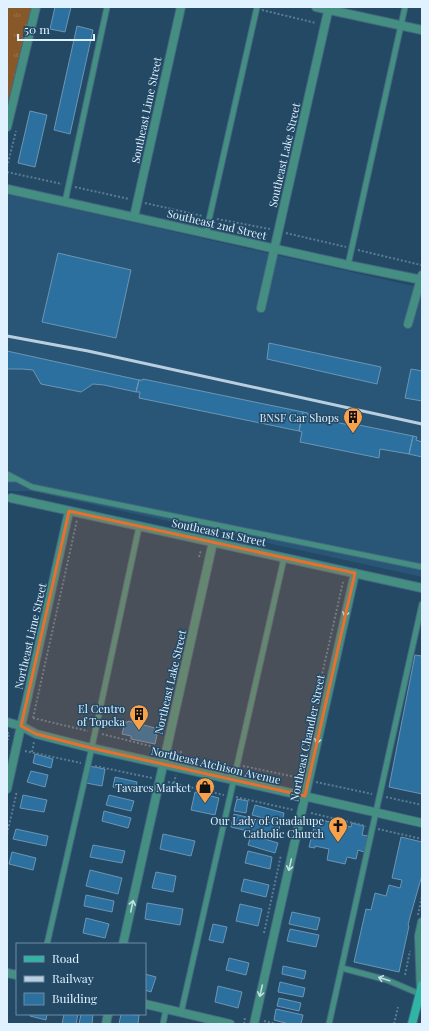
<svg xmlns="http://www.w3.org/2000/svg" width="429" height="1031" font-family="'Playfair Display',serif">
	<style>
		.built { fill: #295676 }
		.park { fill: url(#park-tufts) }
		.building { fill: #2b709f; stroke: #6d95b4 }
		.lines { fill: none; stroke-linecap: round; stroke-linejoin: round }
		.lane-casing { stroke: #456781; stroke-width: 7 }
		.street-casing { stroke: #456781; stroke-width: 10 }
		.secondary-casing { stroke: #456781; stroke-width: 10 }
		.path { stroke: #5d7c94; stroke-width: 2; stroke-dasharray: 2 2; stroke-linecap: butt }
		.lane { stroke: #448e82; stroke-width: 5 }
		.street { stroke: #448e82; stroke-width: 8 }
		.secondary { stroke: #2fb5a4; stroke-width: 8 }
		.rail { stroke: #b9cedf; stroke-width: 3 }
		.oneway { stroke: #c1dde6 }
		.marked { fill: #e77030; fill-opacity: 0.2; stroke: #e77030; stroke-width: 3; stroke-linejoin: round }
		.labels { text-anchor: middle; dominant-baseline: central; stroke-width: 3; stroke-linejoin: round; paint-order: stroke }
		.street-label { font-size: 11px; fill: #e0f1ff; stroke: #234965 }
		.poi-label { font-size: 11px; fill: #e0f1ff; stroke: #234965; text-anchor: end }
	</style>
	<defs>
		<pattern id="park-tufts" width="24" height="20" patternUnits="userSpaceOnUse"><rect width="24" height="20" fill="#895829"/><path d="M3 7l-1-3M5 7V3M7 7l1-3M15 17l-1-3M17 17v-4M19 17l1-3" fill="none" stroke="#997049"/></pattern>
	</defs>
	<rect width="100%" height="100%" fill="#234965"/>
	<path class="built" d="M7,194L422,288V577L31,491H7Z"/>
	<path class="park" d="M7,7H33L7,123Z"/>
	<path class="building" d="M55,7H71L65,32L50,29Z
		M77,26L93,30L70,134L54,130Z
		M30,111L47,115L35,167L18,163Z
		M58,253L131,270L116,338L42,322Z
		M269,343L381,367L377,384L267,359Z
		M7,351L139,380L136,392L104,385L93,384L81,392L41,384L33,370L22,369H7Z
		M411,369L422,371V401L405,398Z
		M143,379L303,412L299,431L139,398L140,392H136L139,380H143Z
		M303,412L308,413V416L358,427L359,425L413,436L409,454L380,449L379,458L300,442L302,432L299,431Z
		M413,436L417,437L416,440L422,442V457L409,454Z
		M415,655L422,656V794L389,787Z
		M128,721L155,728L154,734L157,735L155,744L131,739V736L122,734L125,722H128Z
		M35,754L53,759L51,768L33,763Z
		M89,766L105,769L102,786L86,783Z
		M31,771L48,775L45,787L27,782Z
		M115,777L137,782L135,792L113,787Z
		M195,792L219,798L215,815L191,810Z
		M23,795L47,800L44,812L20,808Z
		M109,795L134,801L131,811L106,805Z
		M237,799L248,801L246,813L234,811Z
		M255,805L284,813L282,823L252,815Z
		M104,811L131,818L128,828L102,821Z
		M234,814L280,825L277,838L231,827Z
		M316,819L335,823V821L342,823L341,825L351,827L352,823L364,826L362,835L368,836L364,852L358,850L356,859L347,857L345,864L327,860L329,849L315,846V848L309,847Z
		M16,829L48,836L46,846L13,839Z
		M163,834L195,841L191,856L160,849Z
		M251,835L278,843L275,853L248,845Z
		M401,837L422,842V875L410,917L408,925L409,926L399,972L354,962L366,909L371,910L375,893L386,896L389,885L400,888L402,880L392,878Z
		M93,845L125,851L122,863L90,857Z
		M248,851L272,857L270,869L245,863Z
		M12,852L36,858L33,870L9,864Z
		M90,870L122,878L118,894L86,886Z
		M156,872L176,876L173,892L152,888Z
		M244,879L269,885L266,897L241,891Z
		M86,895L114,901L112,912L84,906Z
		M147,903L183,909L180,925L145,919Z
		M240,904L262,909L258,926L236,921Z
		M292,912L320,918L317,930L289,924Z
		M86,918L109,924L105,938L83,933Z
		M213,924L227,927L223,943L209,940Z
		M290,929L319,935L316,947L287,941Z
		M229,958L249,963L246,975L226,970Z
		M283,966L306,971L304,979L282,974Z
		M145,974L156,977L151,992L145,990Z
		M280,982L305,988L303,997L278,992Z
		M218,986L242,992L238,1008L215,1002Z
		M279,998L301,1003L299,1011L277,1006Z
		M276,1009L303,1015L301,1024H289L274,1020Z
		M30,1014H47L46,1020L30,1016Z
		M64,1014H78L76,1024H62Z
		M81,1014H93L92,1024H79Z
		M121,1014L139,1015L138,1024H119Z"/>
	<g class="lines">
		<g class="lane-casing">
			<path id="lane" d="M65,202L107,7
				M206,233L257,7
				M348,265L405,7
				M7,474L32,487L422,567
				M7,479H16
				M47,944L88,765L139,527
				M342,968L387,980L420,994
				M181,1013L284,558
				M163,1024L166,1009
				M329,1024L422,604"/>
		</g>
		<g class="street-casing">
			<path id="street" d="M316,7L422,30
				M7,127L36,7
				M7,189L348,265L422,280
				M134,217L181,7
				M261,308L329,7
				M408,324L422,275
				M11,498L422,588
				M7,722L21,726L36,734L91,748L234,780L422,823
				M7,789L69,511
				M123,944L213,542
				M7,973L17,975
				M421,991L419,936L422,922
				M145,1004L230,1024
				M106,1024L108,1014
				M254,1024L355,573"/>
		</g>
		<g class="secondary-casing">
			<path id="secondary" d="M412,1024L422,985"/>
		</g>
		<path class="path" d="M262,10L316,23
			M7,167L16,131
			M7,172L62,184
			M75,187L129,199
			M145,203L203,216
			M217,219L270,229
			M286,233L346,247
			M358,250L421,265
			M199,557L201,550
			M33,718L77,520
			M33,718L88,731
			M310,728L343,582
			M7,733H9L8,740
			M102,734L158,748
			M25,751L81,763
			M176,751L181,752L180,759
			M32,752L34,742
			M95,766L152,778
			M243,766L300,778
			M168,782L224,795
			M316,782L372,794
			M174,783L176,775
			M236,797L294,810
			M386,797L422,805
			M311,813L366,826
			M378,829L422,839
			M7,834L17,791
			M418,915L422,896
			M264,933L281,855
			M405,975L410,951
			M264,1021L276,1024
			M244,1024L245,1017
			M394,1024L398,1007"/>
		<use href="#lane" class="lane"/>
		<use href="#street" class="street"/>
		<use href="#secondary" class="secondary"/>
		<path class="rail" d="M7,336L88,351L422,424"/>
	</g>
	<defs><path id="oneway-shaft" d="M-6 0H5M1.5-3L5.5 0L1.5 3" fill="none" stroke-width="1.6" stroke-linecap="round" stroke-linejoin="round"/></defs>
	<g class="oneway">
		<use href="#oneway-shaft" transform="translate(346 611) rotate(103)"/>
		<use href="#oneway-shaft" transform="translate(318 738) rotate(103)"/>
		<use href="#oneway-shaft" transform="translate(290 865) rotate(103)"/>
		<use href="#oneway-shaft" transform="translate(132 906) rotate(-78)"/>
		<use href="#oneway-shaft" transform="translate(384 979) rotate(-163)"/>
		<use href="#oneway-shaft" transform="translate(261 991) rotate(103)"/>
	</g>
	<path class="marked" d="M69,511L355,573L305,796L91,748L36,734L21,726Z"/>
	<defs>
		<g id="building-pin" transform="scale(1)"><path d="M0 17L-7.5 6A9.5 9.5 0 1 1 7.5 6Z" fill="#f8a14b" stroke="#234965"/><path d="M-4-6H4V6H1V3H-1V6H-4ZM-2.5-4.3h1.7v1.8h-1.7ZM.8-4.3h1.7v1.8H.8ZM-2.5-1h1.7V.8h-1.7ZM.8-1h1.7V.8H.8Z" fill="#111"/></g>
		<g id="shop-pin" transform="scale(1)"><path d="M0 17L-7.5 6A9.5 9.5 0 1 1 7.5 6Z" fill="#f8a14b" stroke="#234965"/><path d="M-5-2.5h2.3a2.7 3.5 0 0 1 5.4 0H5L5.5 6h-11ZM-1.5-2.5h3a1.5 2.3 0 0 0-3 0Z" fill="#111"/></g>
		<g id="church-pin" transform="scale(1)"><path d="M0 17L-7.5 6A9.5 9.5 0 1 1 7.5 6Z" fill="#f8a14b" stroke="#234965"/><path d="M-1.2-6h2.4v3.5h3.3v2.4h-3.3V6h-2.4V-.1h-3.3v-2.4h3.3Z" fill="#111"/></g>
	</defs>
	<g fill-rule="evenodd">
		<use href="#building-pin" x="353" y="417"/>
		<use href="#building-pin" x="139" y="714"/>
		<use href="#shop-pin" x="205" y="787"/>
		<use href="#church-pin" x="338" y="826"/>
	</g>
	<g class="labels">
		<g class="street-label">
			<text transform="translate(146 110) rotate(-78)">Southeast Lime Street</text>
			<text transform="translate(284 155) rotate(-77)">Southeast Lake Street</text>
			<text transform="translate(217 224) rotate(13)">Southeast 2nd Street</text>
			<text transform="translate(219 532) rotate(12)">Southeast 1st Street</text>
			<text transform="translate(30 636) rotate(-77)">Northeast Lime Street</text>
			<text transform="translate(170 682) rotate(-77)">Northeast Lake Street</text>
			<text transform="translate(307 738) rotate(-78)">Northeast Chandler Street</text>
			<text transform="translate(216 765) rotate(13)">Northeast Atchison Avenue</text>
		</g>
		<g class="poi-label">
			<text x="339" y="417">BNSF Car Shops</text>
			<text x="125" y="708">El Centro<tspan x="125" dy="13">of Topeka</tspan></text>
			<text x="191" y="787">Tavares Market</text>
			<text x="324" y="820">Our Lady of Guadalupe<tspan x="324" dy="13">Catholic Church</tspan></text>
		</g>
	</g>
	<rect width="429" height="1031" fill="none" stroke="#e0f1ff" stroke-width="16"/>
	<rect x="16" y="943" width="130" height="72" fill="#234965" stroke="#6f8ca3"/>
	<rect x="24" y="956" width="20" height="6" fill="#2fb5a4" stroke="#6f8ca3"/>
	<text x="52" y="963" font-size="12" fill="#e0f1ff">Road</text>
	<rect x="24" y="976" width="20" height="6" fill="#b9cedf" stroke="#6f8ca3"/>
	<text x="52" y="983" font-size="12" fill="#e0f1ff">Railway</text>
	<rect x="24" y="993" width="20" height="12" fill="#2b709f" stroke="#6f8ca3"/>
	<text x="52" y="1003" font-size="12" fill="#e0f1ff">Building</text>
	<path d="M18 34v6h76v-6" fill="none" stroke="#e0f1ff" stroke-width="2"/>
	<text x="24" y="34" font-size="12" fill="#e0f1ff" stroke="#234965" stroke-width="3" paint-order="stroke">50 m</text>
</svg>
